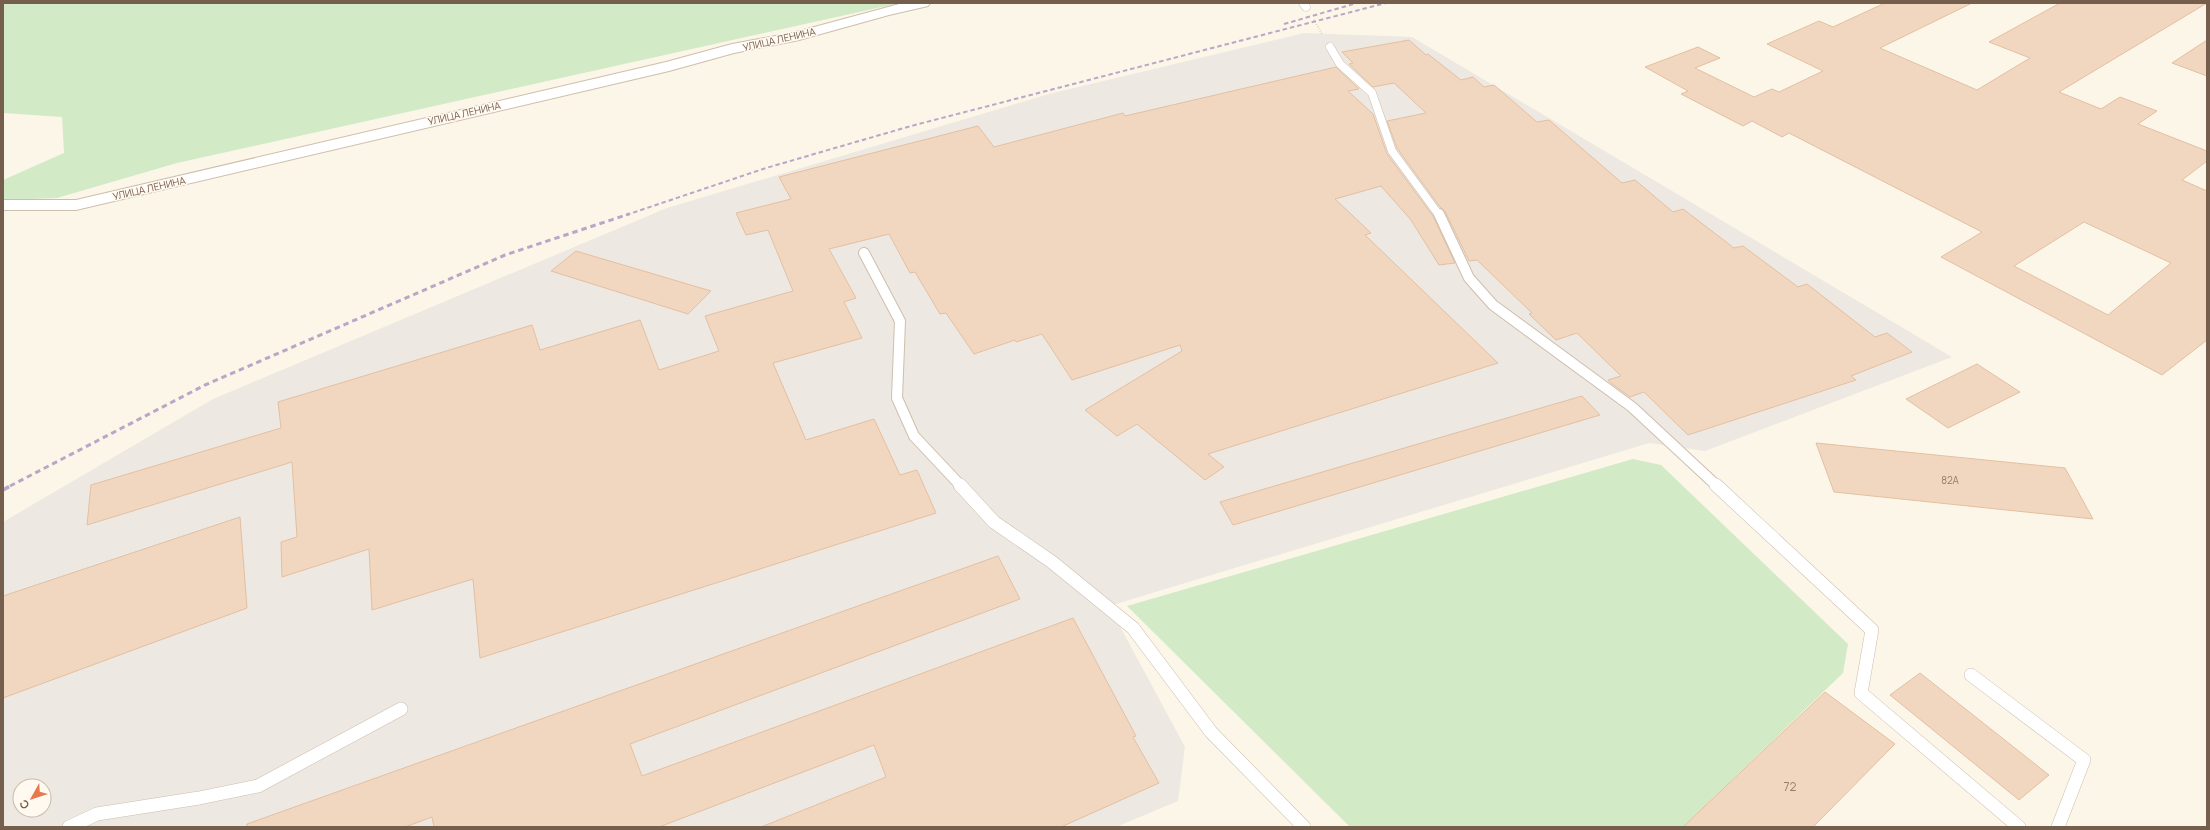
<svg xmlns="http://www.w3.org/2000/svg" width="2210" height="830" font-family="Manrope,sans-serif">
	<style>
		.industrial { fill: #ede8e1; fill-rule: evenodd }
		.green { fill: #d2eac6 }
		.building { fill: #f1d7c0; stroke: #e4bfa0; fill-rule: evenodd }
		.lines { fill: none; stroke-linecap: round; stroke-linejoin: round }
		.service-far2-casing { stroke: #cebeae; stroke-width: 9 }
		.service-far1-casing { stroke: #cebeae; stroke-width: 12 }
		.service-casing { stroke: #cebeae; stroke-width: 14 }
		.minor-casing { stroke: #cebeae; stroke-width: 2 }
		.path { stroke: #d7baa3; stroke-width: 2; stroke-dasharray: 0.5 2; stroke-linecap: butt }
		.service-far2 { stroke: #fff; stroke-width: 8 }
		.service-far1 { stroke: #fff; stroke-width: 10 }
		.service { stroke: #fff; stroke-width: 13 }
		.minor { fill: #fff; fill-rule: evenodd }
		.rail-far2 { stroke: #baa6c7; stroke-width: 2; stroke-dasharray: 4.5 3; stroke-linecap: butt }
		.rail-far1 { stroke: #baa6c7; stroke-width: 3; stroke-dasharray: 5.5 4; stroke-linecap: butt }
		.rail { stroke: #baa6c7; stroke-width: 3.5; stroke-dasharray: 7 5; stroke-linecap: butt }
		.labels { text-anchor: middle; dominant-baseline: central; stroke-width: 3; stroke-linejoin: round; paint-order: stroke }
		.far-street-label { font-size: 10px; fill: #765e4c; stroke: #fff9ef }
		.number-label { font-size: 10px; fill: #957c69 }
		.near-number-label { font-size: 12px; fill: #957c69 }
	</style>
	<rect width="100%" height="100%" fill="#fcf6e8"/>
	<path class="industrial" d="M1304,33L1412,37L1952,357L1705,451L1649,443L1109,606L1185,747L1178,801L1116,827H3V522L213,399L667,208L1049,94ZM20,786H44V810H20Z"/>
	<path class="green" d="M3,3H900L177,163L57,198L3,200V180L64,153L62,117L3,113Z
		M1633,459L1661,465L1848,644L1843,673L1683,827H1350L1127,606Z"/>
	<path class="building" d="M1885,3H1972L1880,48L1977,90L2030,58L1989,42L2060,3H2207L2059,92L2101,109L2120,97L2157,111L2138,124L2207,151V161L2182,180L2207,191V340L2162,375L1941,257L1982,232L1789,133L1782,137L1752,121L1743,126L1681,94L1688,91L1645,67L1698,47L1720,58L1695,68L1754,97L1772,89L1779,92L1823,71L1767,44L1819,21L1833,27ZM2084,222L2171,263L2108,315L2014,266Z
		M1409,40L1426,55L1428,54L1461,80L1473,77L1484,87L1494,85L1537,122L1549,120L1622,183L1635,180L1673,212L1683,209L1734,248L1743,246L1798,287L1807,284L1875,337L1887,333L1912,352L1851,376L1856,380L1688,435L1644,392L1630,397L1611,383L1608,380L1621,376L1577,333L1556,340L1529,314L1532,313L1477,260L1469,261L1445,211L1440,207L1397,148L1387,121L1426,113L1394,83L1373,87L1349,64L1353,63L1342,52Z
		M2207,40V76L2172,63Z
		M1336,67L1359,89L1348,91L1373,114L1387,154L1433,216L1455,263L1439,265L1411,220L1381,186L1335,199L1371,233L1365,235L1498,363L1208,454L1224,467L1205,480L1137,424L1117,436L1085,410L1182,351L1180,345L1072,380L1042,334L1016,342L1015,340L974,354L946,313L940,314L915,272L910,273L889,234L829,249L856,298L844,302L862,338L773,363L806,440L874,419L900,475L917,470L936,513L480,658L473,579L372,610L369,549L282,577L281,542L297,537L292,462L87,525L91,485L281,428L278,402L532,325L540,350L640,320L659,370L719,351L705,316L793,291L768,230L746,235L736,213L791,199L779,177L978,126L994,147L1123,113L1125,116Z
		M576,251L711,291L688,314L551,271Z
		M1977,364L2020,392L1948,428L1906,399Z
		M1582,396L1600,415L1233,525L1220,502Z
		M1816,443L2065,468L2093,519L1834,492Z
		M240,517L247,608L3,698V596Z
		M998,556L1020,599L630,744L642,776L1073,618L1136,736L1133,737L1159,783L1061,827H761L886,777L874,745L659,827H434L432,817L405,827H247V824Z
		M1920,673L2049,775L2019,800L1890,695Z
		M1825,692L1895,744L1813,827H1683Z"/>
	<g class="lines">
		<g class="service-far2-casing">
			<path id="service-far2" d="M1303,3L1306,7
				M1330,47L1340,64L1372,93L1392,151L1439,215"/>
		</g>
		<g class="service-far1-casing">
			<path id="service-far1" d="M1439,214L1469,278L1493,305L1632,407L1717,486
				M864,253L900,321L897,398L914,436L961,486"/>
		</g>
		<g class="service-casing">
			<path id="service" d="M960,485L994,522L1052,562L1133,628L1211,732L1304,827
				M1716,485L1872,630L1861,693L2019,827
				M1971,675L2084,760L2058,827
				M69,827L97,814L199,798L258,786L401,709"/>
		</g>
		<g class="minor-casing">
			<path id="minor" d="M903,3H930L928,6L889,15L799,40L734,53L669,71L76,210H3V200H76L666,62L732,44L792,33Z"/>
		</g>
		<path class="path" d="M1314,20L1322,34"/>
		<use href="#service-far2" class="service-far2"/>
		<use href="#service-far1" class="service-far1"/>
		<use href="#service" class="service"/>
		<use href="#minor" class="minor"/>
		<path class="rail-far2" d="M1284,24L1357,3
			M626,215L766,168L911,126L1386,3"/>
		<path class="rail-far1" d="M10,486L205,385L505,255L629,214"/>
		<path class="rail" d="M3,490L12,485"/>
	</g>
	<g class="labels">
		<g class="far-street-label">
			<text transform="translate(779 39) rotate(-13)">УЛИЦА ЛЕНИНА</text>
			<text transform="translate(464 113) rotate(-13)">УЛИЦА ЛЕНИНА</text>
			<text transform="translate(149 188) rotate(-13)">УЛИЦА ЛЕНИНА</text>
		</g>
		<g class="number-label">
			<text x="1950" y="480">82А</text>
		</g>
		<g class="near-number-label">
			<text x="1790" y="786">72</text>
		</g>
	</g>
	<rect width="2210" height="830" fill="none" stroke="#765e4c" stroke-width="8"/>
	<g transform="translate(32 798) rotate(231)"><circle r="19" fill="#fff9ef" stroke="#c8bbae"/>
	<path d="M0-3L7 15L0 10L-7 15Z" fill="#e47a4f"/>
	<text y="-6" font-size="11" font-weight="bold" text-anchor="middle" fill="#765e4c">С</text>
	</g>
</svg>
